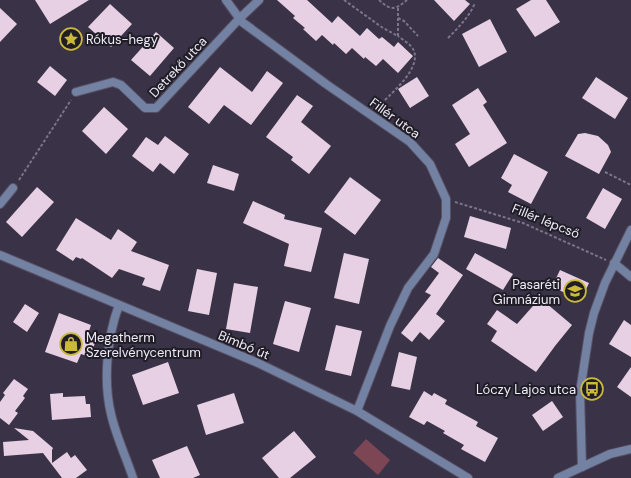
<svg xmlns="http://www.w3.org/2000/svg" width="631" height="478" font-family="'DM Sans',sans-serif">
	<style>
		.garden { fill: #7d4654 }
		.building { fill: #e7d0e3 }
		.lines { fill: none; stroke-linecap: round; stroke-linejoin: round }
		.minor-casing { stroke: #575064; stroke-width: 10 }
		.tertiary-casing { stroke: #575064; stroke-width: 10 }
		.path { stroke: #7b7587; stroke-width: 2; stroke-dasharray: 3 2; stroke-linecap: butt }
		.minor { stroke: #7381a3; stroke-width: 8 }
		.tertiary { stroke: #7381a3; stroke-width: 8 }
		.labels { text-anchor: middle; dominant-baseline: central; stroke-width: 4; stroke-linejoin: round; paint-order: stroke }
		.poi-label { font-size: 13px; fill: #efebf9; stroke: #201d26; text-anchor: start }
		.street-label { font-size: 13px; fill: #efebf9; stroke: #201d26 }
	</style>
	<rect width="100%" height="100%" fill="#3a3348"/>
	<path class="garden" d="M366,439L390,460L378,475L353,453Z"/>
	<path class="building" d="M35,0H89L50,24Z
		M277,0H307L332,23L338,16L360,36L367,28L379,39L382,37L394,47L398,42L413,56L398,73L383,59L376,66L365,57L364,59L352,48L346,54L334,43L333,45L322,35L316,41L303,29L305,28L293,18L295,16Z
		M434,0H465L470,4L454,21Z
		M531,0H546L560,22L535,37L516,9Z
		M110,4L132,24L111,47L88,27Z
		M0,8L17,24L0,42Z
		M490,19L507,52L479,67L462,34Z
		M156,32L174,48L150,76L131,60Z
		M50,66L67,80L55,96L37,82Z
		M220,67L252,92L267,71L283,83L251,125L224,105L209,124L188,107Z
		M417,77L429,96L410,108L398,89Z
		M596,77L628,98L615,119L582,98Z
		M478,88L487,102L483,105L507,143L469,167L455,144L470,134L452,105Z
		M297,95L313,106L301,122L331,146L309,174L291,160L293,157L266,137Z
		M104,107L128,129L106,154L82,131Z
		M585,133L598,136L608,145L611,152L599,174L565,156L578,134Z
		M165,136L189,154L174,174L160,163L153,172L132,156L146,137L158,145Z
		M514,154L548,172L531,204L508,192L512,185L501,178Z
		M213,165L239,174L234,191L207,183Z
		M350,177L381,200L355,235L324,212Z
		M37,187L54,202L22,237L6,222Z
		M603,188L622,199L605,229L586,218Z
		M253,201L285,215L284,219L322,228L311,272L284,266L289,244L243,223Z
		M470,216L511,228L506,249L464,237Z
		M76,218L111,240L118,229L137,242L131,251L169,265L160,291L142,285L145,278L119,269L112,278L82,258L81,259L76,257L73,261L56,250Z
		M344,253L369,259L359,304L334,298Z
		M475,253L513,274L503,290L466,269Z
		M438,258L463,275L436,314L445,321L429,340L420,332L412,342L401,333L431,295L425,292L439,273L431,267Z
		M197,269L217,273L209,315L188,311Z
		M560,270L589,283L581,300L552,287Z
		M234,283L258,287L250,333L226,329Z
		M540,298L572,325L555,346L536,372L491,341L497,331L487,324L497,310L517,324Z
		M285,301L311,308L299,352L273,344Z
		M25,304L39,313L27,332L13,322Z
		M59,313L91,325L88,334L97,337L90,357L81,354L77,363L45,352Z
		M624,320L631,325V357L609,344Z
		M336,325L362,331L351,376L325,370Z
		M399,352L417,357L410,390L391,386Z
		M168,362L179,393L143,405L132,375Z
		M631,367V397L617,387Z
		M14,379L28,389L23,396L25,398L15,411L18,413L9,425L0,418V402L5,395L3,393Z
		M424,391L432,396L434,393L447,400L445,404L478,422L476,426L498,438L485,462L461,449L464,445L443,433L445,431L427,421L424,425L409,417Z
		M63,393V397L85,396L86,404H90L91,417L52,420L50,394Z
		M234,393L244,423L206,435L197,405Z
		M552,401L563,417L543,431L532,415Z
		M14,428L33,431L53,448L52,450V463L67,452L71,458L75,455L87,470L76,478H62L43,453L4,456L3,442L29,440Z
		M294,431L316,457L290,478H279L262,458Z
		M187,446L200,475L193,478H160L152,460Z"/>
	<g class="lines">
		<g class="minor-casing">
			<path id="minor" d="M226,0L242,22L326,84L410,142L430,164L446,199V218L434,254L408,288L390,326L357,411
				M76,92L113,82L121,85L145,108H156L239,19L259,0
				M0,204L13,188
				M0,255L258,363L357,411L468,478
				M614,263L631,277
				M119,305C107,337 103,381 111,414C116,436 126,457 133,478
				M582,467L580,392L589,333L594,313L605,283L631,230"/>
		</g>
		<g class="tertiary-casing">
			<path id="tertiary" d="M558,478L610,454L631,449"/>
		</g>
		<path class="path" d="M344,0L383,28L398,36V8
			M379,0C391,11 395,10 407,0
			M398,18L404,21L418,36
			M448,38C459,27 469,17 475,3
			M378,107C389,95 421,70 414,51C412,45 403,40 398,36
			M605,172L631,185
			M19,180L71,100
			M455,202L523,223L606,260"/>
		<use href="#minor" class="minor"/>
		<use href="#tertiary" class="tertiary"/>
	</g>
	<defs>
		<g id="sight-ring" transform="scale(1.15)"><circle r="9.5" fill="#201d26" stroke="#cbba39" stroke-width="1.5"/><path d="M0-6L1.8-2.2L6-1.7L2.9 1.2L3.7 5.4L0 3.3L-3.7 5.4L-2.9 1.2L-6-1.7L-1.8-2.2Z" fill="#cbba39"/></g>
		<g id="school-ring" transform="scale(1.15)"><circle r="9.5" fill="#201d26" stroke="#cbba39" stroke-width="1.5"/><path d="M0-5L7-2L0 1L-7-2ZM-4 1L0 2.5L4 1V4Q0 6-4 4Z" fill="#cbba39"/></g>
		<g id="shop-ring" transform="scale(1.15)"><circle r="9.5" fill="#201d26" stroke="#cbba39" stroke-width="1.5"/><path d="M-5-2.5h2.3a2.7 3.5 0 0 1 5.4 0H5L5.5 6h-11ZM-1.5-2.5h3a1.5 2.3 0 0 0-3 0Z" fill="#cbba39"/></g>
		<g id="bus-ring" transform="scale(1.15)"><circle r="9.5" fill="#201d26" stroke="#cbba39" stroke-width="1.5"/><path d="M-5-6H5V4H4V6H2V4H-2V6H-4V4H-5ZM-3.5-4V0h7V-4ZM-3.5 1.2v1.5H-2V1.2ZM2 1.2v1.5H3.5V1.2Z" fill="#cbba39"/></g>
	</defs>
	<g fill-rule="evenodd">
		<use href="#sight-ring" x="71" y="39"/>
		<use href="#school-ring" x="575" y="291"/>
		<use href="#shop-ring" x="71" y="344"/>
		<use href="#bus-ring" x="592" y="389"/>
	</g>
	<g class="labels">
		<g class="poi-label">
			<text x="86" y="39">Rókus-hegy</text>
			<text x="560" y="284" text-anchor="end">Pasaréti<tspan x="560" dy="15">Gimnázium</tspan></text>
			<text x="86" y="337">Megatherm<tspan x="86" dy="15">Szerelvénycentrum</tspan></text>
			<text x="576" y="389" text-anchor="end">Lóczy Lajos utca</text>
		</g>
		<g class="street-label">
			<text transform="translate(178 67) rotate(-47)">Detrekő utca</text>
			<text transform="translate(395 118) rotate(36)">Fillér utca</text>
			<text transform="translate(546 221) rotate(22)">Fillér lépcső</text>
			<text transform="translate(244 345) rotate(23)">Bimbó út</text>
		</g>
	</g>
</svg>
